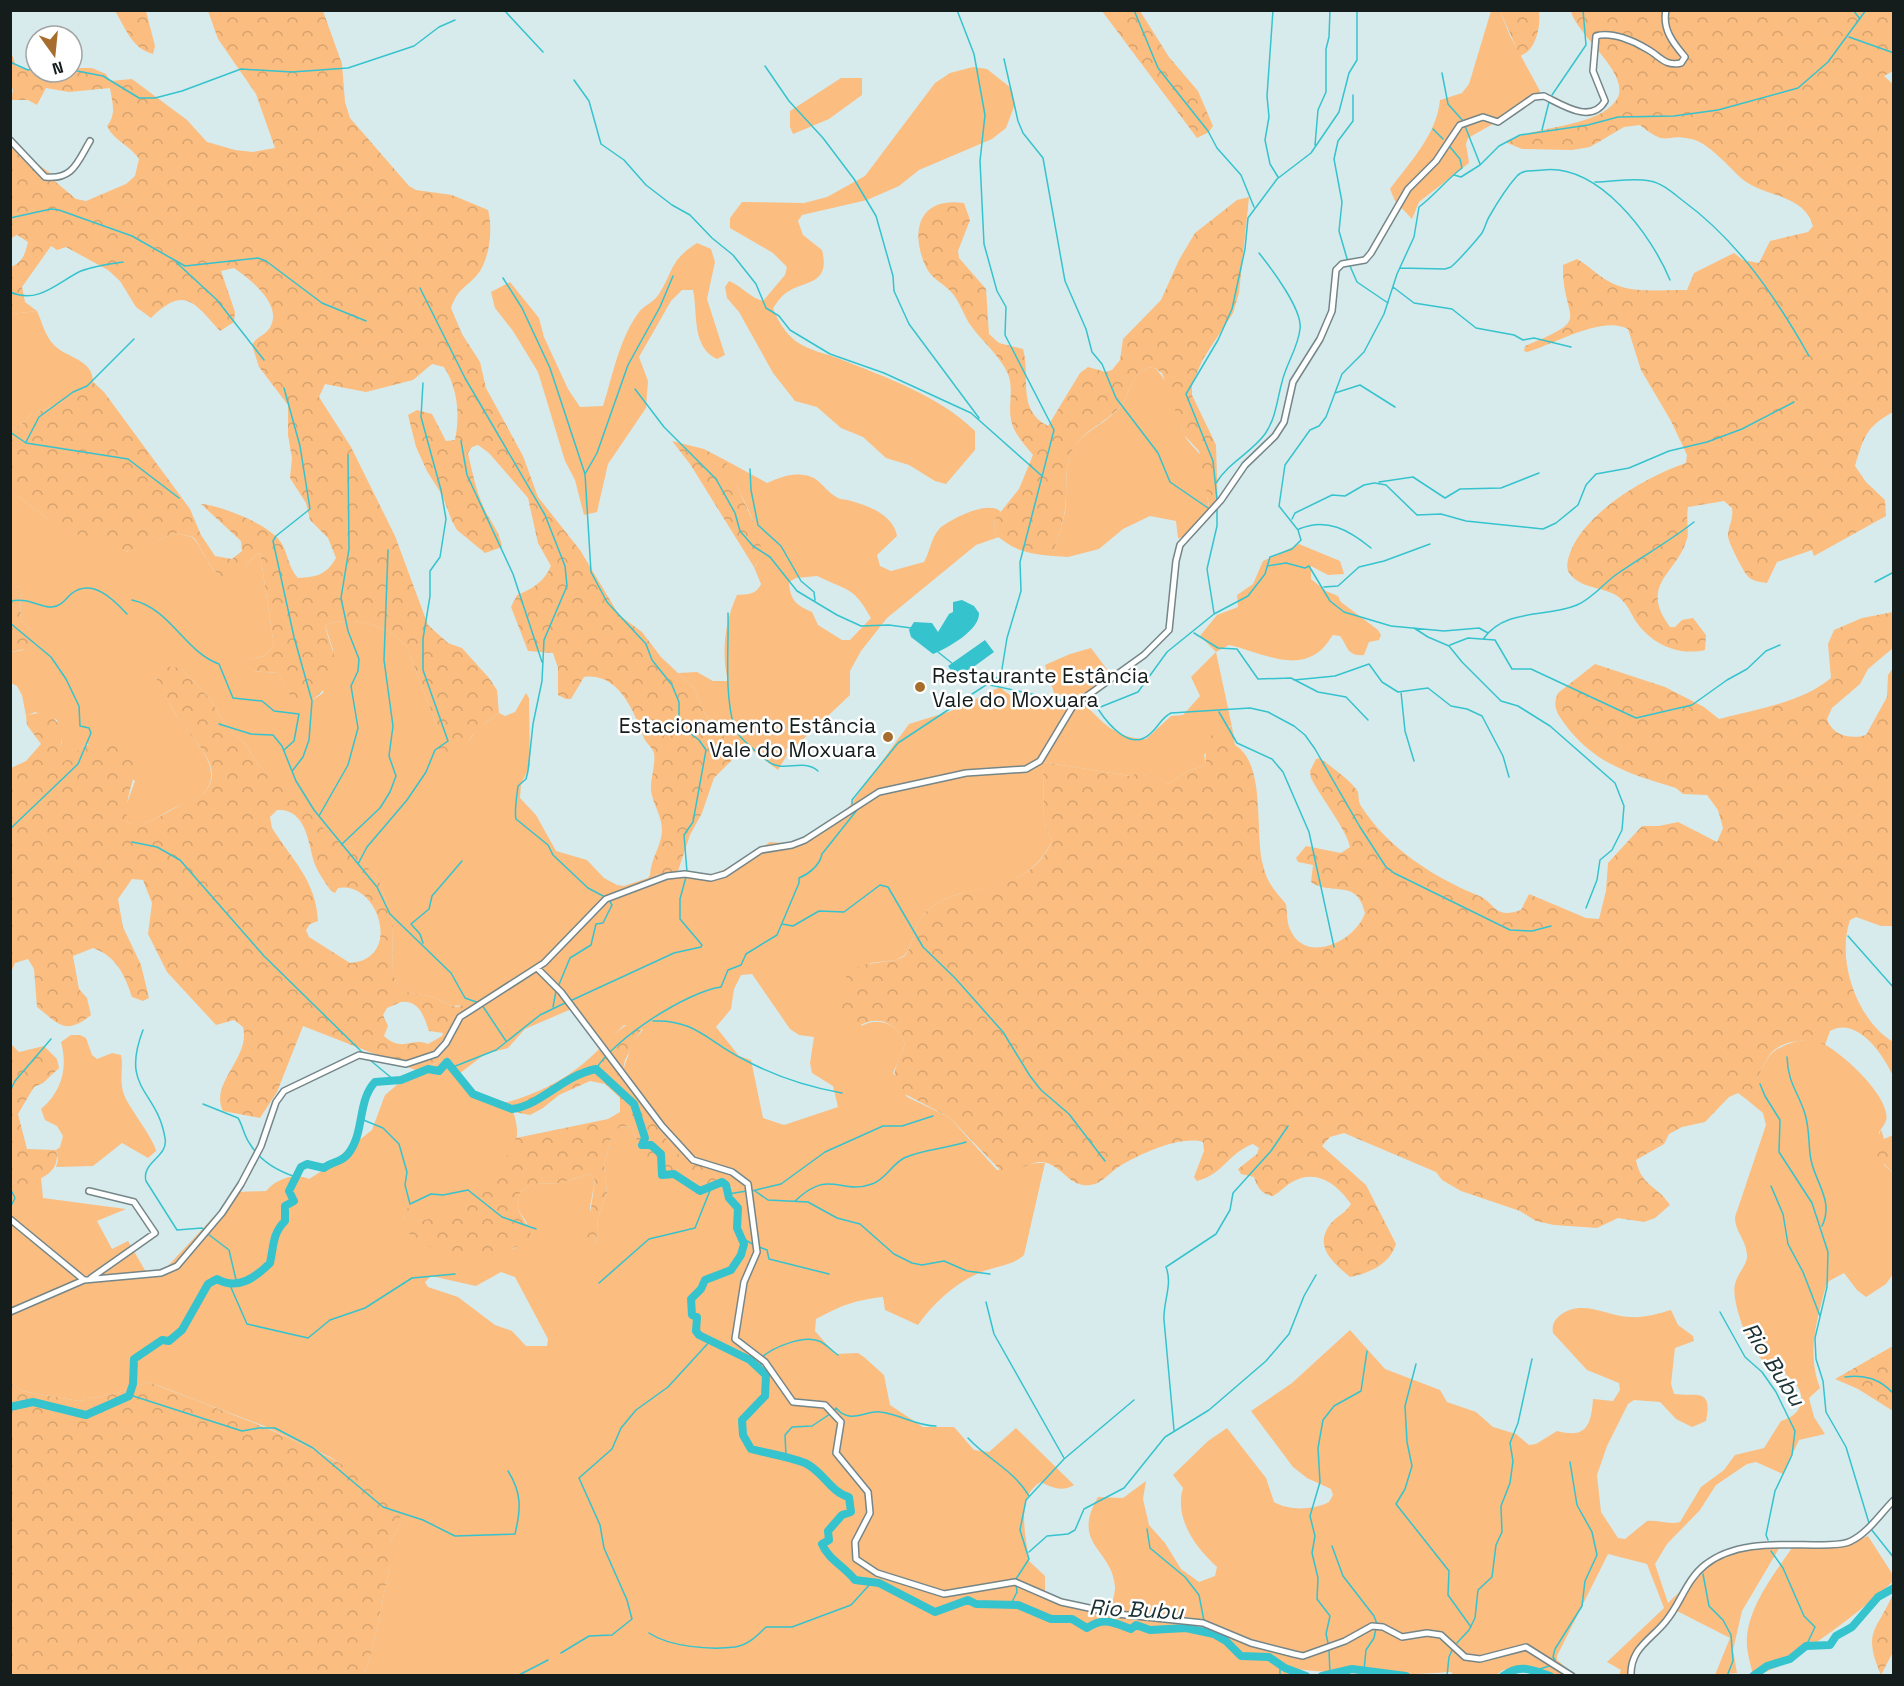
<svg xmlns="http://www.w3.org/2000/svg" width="1904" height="1686" font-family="'Space Grotesk',sans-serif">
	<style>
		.grass { fill: #fbbd80; fill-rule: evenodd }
		.forest { fill: url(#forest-crowns); fill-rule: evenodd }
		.water { fill: #35c3ce }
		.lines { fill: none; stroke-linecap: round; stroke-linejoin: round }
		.stream { stroke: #35c3ce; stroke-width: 1.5 }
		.river { stroke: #35c3ce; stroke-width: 8 }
		.minor-casing { stroke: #758688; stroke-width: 8 }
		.minor { stroke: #fff; stroke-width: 5 }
		.poi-dot { fill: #a76d2d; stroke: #fff; stroke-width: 2 }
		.labels { text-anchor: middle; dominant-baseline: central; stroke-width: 5; stroke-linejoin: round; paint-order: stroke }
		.poi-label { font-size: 21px; fill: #151c1c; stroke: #fff; text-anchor: start }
		.water-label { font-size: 22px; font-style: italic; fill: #1a3133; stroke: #fff }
	</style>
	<defs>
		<pattern id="forest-crowns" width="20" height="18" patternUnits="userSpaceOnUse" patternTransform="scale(1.5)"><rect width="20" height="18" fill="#fbbd80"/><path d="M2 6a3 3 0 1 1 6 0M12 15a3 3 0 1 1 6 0" fill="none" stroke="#d6a26e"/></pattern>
	</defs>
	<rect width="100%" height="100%" fill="#d8ebec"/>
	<path class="grass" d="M1491,11H1500L1510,36L1540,91L1539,98L1468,138L1466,144L1469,163L1419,202L1412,219L1395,201L1390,189C1410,162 1437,134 1440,100L1462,93L1469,84Z
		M973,67L987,69L1011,88L1015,104L1006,128L992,139L919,170L899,186L867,200L802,215L798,221L803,235L822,250C831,286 804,280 786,293C781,296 777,303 773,308C777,320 786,334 797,342C808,350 827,354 840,359C887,378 938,395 975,431V450L946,484L935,481L909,465L886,458L863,437L841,428L817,407L795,401L773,373L739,312L727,298L725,287L729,281C742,286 749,297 763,301L785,275L787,267L773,253L730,228V218L742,202L804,203L827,197L865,176L935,83L950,73Z
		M841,78H862V95L829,119L793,134L790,127V111Z
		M697,243L711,249L715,262L707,299L725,355L717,359C691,347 698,312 693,290H682L671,301L639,357L648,381L646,408L608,464L597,512L584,515L575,480L565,461L538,372L513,331L495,308L491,292L510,282L539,318L544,337L568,389L580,407L603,406C613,375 619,339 639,312C645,305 654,302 659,294C674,270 670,260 697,243Z
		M37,311C42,322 45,336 54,345C66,358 94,359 93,383L63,402L30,415L20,426L11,429V314Z
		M1153,367C1172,381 1175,412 1184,434C1189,446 1201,450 1204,465C1207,480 1206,496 1210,511L1214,513L1185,537L1178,538L1176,521L1150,516L1123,529L1099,549L1068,557L1053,556C1056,541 1062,526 1065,512C1068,491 1063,461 1075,445C1088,429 1108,422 1121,406C1133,391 1129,370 1153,367Z
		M725,460L767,483C779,478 790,473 803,475C820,476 824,491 838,498C841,500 847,499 851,501C870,506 894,516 897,536L877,555L880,566L891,571L924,562C930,552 931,537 940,528C951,519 989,499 1001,512L995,519L994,533L999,537L976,545L887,618L861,651L850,671V695L794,748L786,749L787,755L778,770L750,749L734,745L716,730L704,712L694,688L678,673L697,672L713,681H728C721,654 725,620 737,595C748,594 756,595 761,584L754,567C777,550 733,484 725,460ZM817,576C848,591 853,586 871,618L850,640H842L818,625L812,612C796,605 790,600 789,582L796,578Z
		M11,491L47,518L128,552L176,533L192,537C206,550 212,590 239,572C248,567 251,556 260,553L274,646L264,656L251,659L252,671L278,673L298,710L323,693L333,650L325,625C353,615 389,625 407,647L438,729V748L445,757L465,747L477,729L499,713L505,716L515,712L526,693L529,698L530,766L521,784L520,798L536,815L556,851L587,860L604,878L617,885L624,886L648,878L650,875L707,876L731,867L770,842L795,844L840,819L909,724L951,711L1000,687C1019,706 1042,706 1068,708L1078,700L1054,693L1045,665L1070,654L1091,648L1112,676L1082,701C1101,722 1117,739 1146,739L1171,716L1183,715L1200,696L1191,677L1216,652L1200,636L1217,615L1238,607L1237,595L1253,584L1263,561L1299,544L1340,561L1344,574L1328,575L1311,566V579L1326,591L1338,596L1341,602L1378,630L1381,635L1379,640L1369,642L1364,655C1347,657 1348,646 1340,636L1333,635C1330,638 1327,645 1322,649C1296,674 1258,651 1229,645L1216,652L1232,727L1229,726L1204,755L1206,765L1190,770L1167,784L1150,779L1144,775L1130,776L1043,762L1044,824L1052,841C1023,901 967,876 927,911C913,923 915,942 905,955L896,960L870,963L861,1026C880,1016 898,1024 905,1044L893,1073L907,1097L949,1117L997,1170C1013,1168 1030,1162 1045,1163L1024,1255C1011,1267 993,1266 977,1274C954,1284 932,1305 918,1325L885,1310L883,1297C855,1300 840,1306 816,1319L815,1331L835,1354L858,1353L864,1357L884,1375L890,1405L923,1427H954L974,1450L989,1452L1016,1428L1074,1485C1063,1492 1052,1488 1041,1482C1015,1496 1026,1536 1029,1561L1045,1576V1599L1109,1615C1111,1606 1115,1596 1115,1587C1113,1549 1070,1545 1098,1497L1123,1498L1146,1481L1143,1499L1149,1525L1165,1543L1181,1569L1199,1582L1215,1576L1217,1567C1195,1547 1174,1518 1183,1488L1173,1475L1208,1441L1227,1428L1266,1478L1274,1502C1289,1511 1314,1510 1329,1502L1333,1495L1331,1489L1307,1478L1293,1467L1251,1411L1292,1383L1350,1330L1385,1369L1440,1390L1447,1402L1476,1412L1493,1427L1516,1434L1529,1445L1536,1444L1557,1431C1587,1439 1591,1425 1593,1399L1613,1401L1620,1390L1619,1383L1587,1370L1553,1333C1552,1327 1553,1322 1558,1317C1580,1297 1606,1316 1630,1317C1644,1318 1657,1314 1671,1310L1678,1325L1693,1336L1694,1341L1675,1348L1671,1384L1674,1394C1697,1397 1713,1387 1706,1421L1692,1427L1676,1419L1660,1402L1634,1400L1628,1404L1607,1446L1597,1475L1601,1512L1618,1538L1625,1539L1647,1521C1658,1520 1669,1525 1680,1522L1701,1487L1724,1470L1735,1455L1764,1448L1781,1421C1797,1417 1807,1404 1798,1387C1792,1374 1766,1367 1756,1353C1746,1340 1731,1299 1735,1284C1737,1274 1748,1264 1747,1255C1746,1239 1735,1232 1735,1217L1766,1125L1763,1113L1746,1099C1754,1088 1765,1058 1773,1052C1785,1043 1803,1038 1817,1041C1837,1047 1893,1098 1886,1121C1885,1124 1881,1129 1879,1132L1884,1165L1893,1173V1274L1886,1284L1866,1297L1857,1290L1844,1273L1829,1281L1825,1289C1816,1324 1807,1353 1820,1388L1809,1398L1814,1417L1825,1434L1799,1440L1783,1474L1756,1462L1747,1464L1716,1485L1700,1510L1667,1544L1655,1564L1668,1603C1714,1561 1710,1544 1781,1545L1742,1611L1733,1650L1737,1673L1715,1675L1730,1638L1677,1611L1660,1631L1649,1639L1629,1665V1675H1619L1621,1670L1607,1662L1664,1608L1647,1564L1608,1554L1557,1656V1660L1575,1675H1546L1523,1667L1503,1670L1495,1676L1454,1675L1451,1672C1399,1676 1348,1675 1295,1669L1292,1676L363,1675L371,1656L390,1565V1542L401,1522L368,1481L330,1457L264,1426L149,1382L117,1393L79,1401L22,1391L11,1383L10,1181L16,1184V1187L41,1178L43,1198L126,1209L97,1221L112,1249L128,1241L146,1272L166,1268L237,1192L266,1191C276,1179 295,1172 309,1179L336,1162L343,1153L372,1130L385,1095L405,1078L440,1061L438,1052L450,1028L474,1009L466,1005L452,1006L430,996L408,993L397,983L392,972L393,924L380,883L352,847L340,843L327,832L282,784L259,766L246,745L226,726L210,699L181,668L156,678C165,692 171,709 181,722C194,740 226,770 203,794C197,800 183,804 174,808C158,816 147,828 128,823L124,811L135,781L87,743L74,756L49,773L62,742L57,720L35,712L26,716L22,695L17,686L11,683V652L23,650L32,631L21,620L20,591L11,581ZM752,974L790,1029L799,1035L814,1037L810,1063L812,1073L833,1086L838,1107L784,1125L763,1118L751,1060L739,1056L716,1027L731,1009L734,989L741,975ZM576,1007L603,1046L624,1025L643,1029L632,1045L623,1070L648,1106L657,1127L680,1156L707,1164L722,1172L736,1174L738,1188L720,1187L693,1181L636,1139L632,1127L619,1126L612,1135L604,1165L607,1193L598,1217L596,1246L590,1207L595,1180L589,1174L561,1183L534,1184L520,1192L517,1208L527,1223L515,1248L492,1254L480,1253L404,1219L405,1204L415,1221C457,1222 509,1176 517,1136C518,1127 514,1113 511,1104L468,1091L455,1077L485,1054L508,1048L525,1029ZM501,1272L515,1277L548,1339L547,1346H526L512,1331L495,1325L458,1297L428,1287L425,1282L431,1276L476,1286Z
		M71,1035H80L86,1038L92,1055L97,1059L112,1053L121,1055C124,1068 118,1081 125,1097C131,1110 155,1141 156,1151L148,1158L122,1143L93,1166L56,1167L58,1160L56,1150L60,1147L63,1136L57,1126L45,1120L41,1109C62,1091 68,1068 61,1042Z
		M1868,1536L1893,1575V1581C1873,1602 1780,1675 1753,1675C1751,1666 1748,1657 1747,1647C1744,1611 1775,1573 1794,1545L1855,1541Z"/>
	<path class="forest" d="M115,11H146L155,46L153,54C132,49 125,27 115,11Z
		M208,11H323L342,64L345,102L350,118L409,186L416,190L452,195L488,210C493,228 490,260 477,275C465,289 458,288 451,308L462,334L480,362L486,388L523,456L538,497L580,550L619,615L642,632L661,657L694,688L704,712L716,730L734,745L744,748L714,778L702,813L690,835L677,874L650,875C651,858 661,847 662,831C662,816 653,804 651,791C650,779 656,765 654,753C653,748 646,743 644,738C634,712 619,672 584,677L571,699H566L558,695V668L553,653L528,651L511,607L517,595C532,589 544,582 551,566L538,543L528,498L489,453L478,445L472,447L468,453C472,471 476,491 484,508C490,522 500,531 502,547L485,553L457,530L452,521L442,495L427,471L416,447L408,415L417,410L432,414L446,441L455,440C460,416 458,388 444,367L432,364L413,380L366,392L325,384L319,397L351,447L395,536L428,625L448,643L462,648L489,678L497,690L499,713C482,725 465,736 465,758L447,760L438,748V729L407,647C389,625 353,615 325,625C327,635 330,642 333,652C341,681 319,695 298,711L278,673L252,671L248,664L251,659L264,656L274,646L260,553C251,556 247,567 240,573C214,592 204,548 193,537L176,533L129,552L88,540L47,518L11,491V429L20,426L30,415L63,402L93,382L104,392L190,509L201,535L215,556L232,559L242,551L241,541L201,504C220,505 268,524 280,541C288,552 288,568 298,578C317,577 326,575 336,558L328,538L310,520L306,503L290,478L292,458L288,435V405L259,367L252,345C256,337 264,336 269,329C285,306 250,279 234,268L221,271L235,312L234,322L220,331C195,304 185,284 151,318L136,307L120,281L108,270L66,247L57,250L51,246L22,287L25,302L37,311L11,314V267C23,262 25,254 28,242L17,235L11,238V147L49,172L51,178L76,199L86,201L126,184L135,176L139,159C129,144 115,142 107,126C117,114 112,102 110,88L69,92L46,88L37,105L28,100H11L13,90L11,84L10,49L16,66C39,74 48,72 72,72V68H92L106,74L110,81L132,79L187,120L207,142L235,150L253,152L275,148L256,94L218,39Z
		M1102,11H1140L1169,57L1198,91L1213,126L1209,132L1197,138Z
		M1500,11H1539C1541,26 1536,51 1520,56Z
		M1571,11H1893V71L1884,76L1894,85L1893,412C1866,427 1864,436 1855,466L1866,482L1885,500L1886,516L1814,556L1812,550L1777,562L1767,583C1760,582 1750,581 1746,574C1742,568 1728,542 1728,536C1728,526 1734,519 1732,508L1724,501L1688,507C1686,519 1689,533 1687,539C1677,574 1638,584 1670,627H1675L1682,620L1693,618L1706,635L1705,650C1679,656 1653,645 1637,623C1632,616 1629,607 1622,600C1609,586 1583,591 1570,574C1565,568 1568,559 1570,553C1585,512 1647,476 1686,463L1687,455L1671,421L1641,370L1628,329C1602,315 1555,344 1527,352L1524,351L1525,346C1596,317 1562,323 1563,265L1577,259C1588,265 1597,275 1608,281C1632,295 1660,289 1687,290L1694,273L1734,253L1743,260L1759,263L1770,241L1808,232L1813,226C1804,194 1764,197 1742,179C1729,167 1708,142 1691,139C1663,132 1669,149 1640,125L1624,127L1590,147L1572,150L1522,149L1505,142C1535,125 1603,128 1618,97C1629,72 1575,33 1571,11Z
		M1249,197L1239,293L1233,313L1203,359L1192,384V395L1216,445L1218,510L1214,513L1210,511L1199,451L1184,435L1162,373L1153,367C1129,370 1133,392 1120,407C1106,422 1085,430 1074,447C1062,466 1069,493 1064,515C1061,529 1056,542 1053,556C1028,554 1012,550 994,533L995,519L1019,489L1033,455C1024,444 1014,434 1011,420C1008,405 1014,389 1008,374C1000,355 980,340 969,323C963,313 960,303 953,294C945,284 933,280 927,269C909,233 918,196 964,203L970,220L958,251L959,258L986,289L989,334L999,343L1023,349C1031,377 1016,410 1048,426L1080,373L1088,367L1106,372L1112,370L1120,360L1123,339L1161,300L1179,260L1195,233L1237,200Z
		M672,441L704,449L725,460L757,530L763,556L754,567L690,464Z
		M11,581L20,591L21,620L32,631L35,639L29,648L11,652Z
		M1893,612V648L1868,669L1860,684L1832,708L1827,719C1832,735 1850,740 1866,735L1887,697L1888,675L1893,668V926H1881L1856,917L1850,920C1836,961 1857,1020 1893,1042V1076C1883,1054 1857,1016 1830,1031L1825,1045C1810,1038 1784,1039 1771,1053C1762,1064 1756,1086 1746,1099L1738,1093L1729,1097L1705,1122L1682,1127L1669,1134L1664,1144L1636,1160C1641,1186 1658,1186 1670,1205L1655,1218L1644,1222L1618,1218L1597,1228L1554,1225L1536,1221L1520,1211L1461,1191L1442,1180L1436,1172L1344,1133L1330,1137L1322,1146L1366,1185L1396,1244C1390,1264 1370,1273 1350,1277C1331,1261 1311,1244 1334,1220C1341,1214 1346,1212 1351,1204C1337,1184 1316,1168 1292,1182C1285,1186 1280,1192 1273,1196C1262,1195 1257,1187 1254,1177L1241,1174L1238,1169L1257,1154L1259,1148L1253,1144C1228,1153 1224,1174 1197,1181L1194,1177L1204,1151L1203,1142C1180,1135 1137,1155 1117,1168C1110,1173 1103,1181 1095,1184C1072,1191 1065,1169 1047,1163C1032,1158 1018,1173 1004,1174L949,1117L899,1091C888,1076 899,1060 905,1044C900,1031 889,1019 873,1021C861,1022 858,1030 846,1027L838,997L847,975L861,965L896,960L905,956C915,942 913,923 927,911C966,877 1028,898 1052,841L1044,824L1043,762L1130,776L1138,773L1167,784L1190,770L1206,765C1204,746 1209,726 1232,727L1235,745C1267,764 1254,834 1263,865C1267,883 1275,891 1286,904C1287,911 1287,921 1289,927C1304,967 1356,941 1365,913C1357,877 1332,897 1311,882L1313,865L1298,862L1296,858L1306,846L1341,853L1350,847C1348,832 1320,796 1311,778L1310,771L1316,759L1320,758C1329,765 1354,783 1358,792C1359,797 1358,801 1361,806C1387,847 1433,877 1477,895C1496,902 1493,920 1521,910L1529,894L1586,918L1599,919L1606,891L1608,863L1642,826H1659L1678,822L1717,842L1723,828L1718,810L1707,795L1683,794L1676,788C1630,774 1594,764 1564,723C1557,713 1552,706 1558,693L1595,664L1665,687L1704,707L1719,719C1756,709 1801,703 1831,678L1828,644L1834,630L1862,618Z
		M162,666L181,668L210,699L226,726L246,745L259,766L282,783L327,832L340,843L352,847L380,883L393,924L392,972L397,983L409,993L430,996L452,1006L458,1007L470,1001L474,1009L450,1028L438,1052L440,1061L418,1071L303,1026L277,1092L260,1118L223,1111C209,1083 251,1058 243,1027L234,1020L216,1025L167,972L148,934L152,903L143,880L132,879L118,899L123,927L141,965L149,998L143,1001L132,997C125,975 116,956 93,948L73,956L79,989L87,998L91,1015C65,1036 59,1024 37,1007L34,969L28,959L15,963L11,972V768L26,761L41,744L27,725L26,716C46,707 66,721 61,744C58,754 53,763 50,772C80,752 83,739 121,738L138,759C135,779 122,804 128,823C148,828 161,814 179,806C186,802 198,799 203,794C229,768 190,738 178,718C169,702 159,686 152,669ZM277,810C306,808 308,842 314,862C318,873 325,882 331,891L335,893L338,888C378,880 404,959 350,963L309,937L306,930L310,924L318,921C316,880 292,860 272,828L270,817ZM401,1002C419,1000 424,1016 429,1031L443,1033L442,1036L428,1044C411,1037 403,1053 384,1036L388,1026L383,1015L387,1008Z
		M638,1018L646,1021L625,1060L623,1070L648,1106L657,1127L680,1156L707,1164L722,1172L736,1174L738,1188C714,1187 667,1178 649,1160C640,1151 636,1139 632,1127L620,1126L612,1135L604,1165L607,1193L598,1217L596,1246L593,1249L587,1236L595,1180L589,1174L561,1183L534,1184L520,1192L517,1208L531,1232L528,1240C517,1247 507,1252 494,1254C472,1257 418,1252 407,1230C403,1222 404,1211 405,1202L415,1221C425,1221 434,1218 443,1214C481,1200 499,1174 516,1138L608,1119L620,1112V1098L605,1084L590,1081L559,1095L543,1108L530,1115L514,1112L512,1104L505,1103C535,1094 560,1083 584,1063C602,1048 616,1029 638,1018Z
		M10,1043L19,1052L44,1046L57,1059L59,1068L43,1083L34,1087L18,1114L27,1149L56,1150C62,1175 35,1181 16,1188V1184L10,1181Z
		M1881,1129L1884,1139L1893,1135V1173L1878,1158L1875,1149Z
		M1893,1346V1411L1858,1389L1835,1379Z
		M149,1382C196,1402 399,1468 401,1522L390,1542V1565L371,1656L363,1675H11V1383L22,1391L79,1401L117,1393Z
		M1893,1594V1652L1881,1675C1862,1631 1877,1631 1893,1594Z"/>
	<path class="water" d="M962,600L974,606L979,613C980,630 948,648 933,654L911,637L909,630L914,622L932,623L938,632L949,614L953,612V602Z
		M985,640L994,652L957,679L948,666Z"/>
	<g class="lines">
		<path class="stream" d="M504,10L543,52
			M1134,10L1158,68L1208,131L1217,148L1241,175L1254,207
			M1273,10L1267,96L1269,117L1265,140L1270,164L1278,177
			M1853,10L1860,19
			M1849,37L1894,53
			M1004,59L1018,121L1023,133L1043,158L1065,281L1086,329L1092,352L1102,364L1116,398L1158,453L1170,482L1208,508
			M10,62L28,70L36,68
			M765,66L789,101L823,138L854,179L876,216L893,276L894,291L909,324L979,418
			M72,70L103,76L139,98H155L182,91L241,69L292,72L348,68L414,46L439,27L455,20
			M1442,73L1448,104L1464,122
			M574,80L589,101L601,144L624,160L646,185L672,205L690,215L712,238L733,255L756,284L766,308L779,316L790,330L830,354L884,373L971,413L1042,476
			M1552,95L1586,45L1583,10
			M1465,126L1480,164
			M1433,129L1443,139
			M1542,130L1549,102
			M1315,145L1318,110L1326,92V49L1329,37L1330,10
			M1454,175L1461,177L1480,165L1499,146L1520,135L1588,125L1618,117L1674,116L1718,110L1798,88L1828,62L1866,10
			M1595,182C1613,182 1633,177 1650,181C1662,183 1673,193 1682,200C1738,241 1775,296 1809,356
			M10,218L51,209L59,210L132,236L185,266L258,258L266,261L322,303L366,321
			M1348,262L1339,231L1342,202L1334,159L1338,141L1353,121V95
			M177,263L217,300L264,360
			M1350,266L1357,282L1388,303
			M1400,268L1445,269L1451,267C1459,260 1475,242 1482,233C1485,228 1486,222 1489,217C1497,203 1507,187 1517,176C1523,169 1535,171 1543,170C1599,164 1651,234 1670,280
			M503,278L522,308L550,368L585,474L591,572L607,602L646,644L652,660L672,685L679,702V725L699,740L706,750L693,822L684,835L687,872
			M1393,287L1414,303L1452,309L1476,328L1514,335L1523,340L1534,338L1571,347
			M420,288L465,378L545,515L565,566L567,586L544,640L542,681L533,724L528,771L526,779L518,786C517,795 514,812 516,819L548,845L553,855L588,888L605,897
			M10,292C39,305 59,281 81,271C94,266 109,264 123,262
			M284,388L300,446L310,509L276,536L273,541L294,637L312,701L309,740L303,757L293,770
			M635,389L664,427L716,479L735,513L740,531L753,546L770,557L797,591L837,615L861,626L889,625L911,628
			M1335,393L1360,385L1395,407
			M10,432L26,443L128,459L179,498
			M461,441L467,475L513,574L542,662
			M26,442L39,417L73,392L87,386L134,339
			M750,469L751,490L758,525L781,546L801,581L814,592L815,600
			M585,474L597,453L628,365L660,307L673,276
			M1379,482L1413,477L1445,498L1460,489L1501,488L1539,473
			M1216,483C1229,462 1251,453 1265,434C1276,418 1277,400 1282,382C1286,364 1298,348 1300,329C1303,310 1271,268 1259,253
			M1375,483L1386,485L1417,515L1441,514L1466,521L1543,529L1556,523L1578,505L1586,485L1596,474L1629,468L1669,451L1707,442L1742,429L1794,402
			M1217,500L1213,461L1186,394L1218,340L1232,309L1245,249L1248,218L1277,179L1311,153L1339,112L1349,73L1357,60V10
			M1292,519L1295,513L1332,495L1345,496L1364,485L1374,483
			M1299,529C1326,517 1349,530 1371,548
			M1267,566L1286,563L1305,568L1309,566L1330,601L1344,612L1391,626L1444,631L1479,628L1488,633
			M1875,582L1894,572
			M1324,587L1338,586L1359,567L1384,561L1430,544
			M132,600C170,608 185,652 219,664L233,698L262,701L274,711L299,714L294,741L284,750
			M10,601C31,597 39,608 52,607C61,606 65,600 71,594C92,577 114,600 127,614
			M728,613C729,651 724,690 734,727C738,738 760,755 769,762C784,773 803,758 818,771
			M1214,613L1207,569L1217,526V509
			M10,623L51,657L66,679L79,706L80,726L89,728L91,733L78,764L10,829
			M1414,628L1428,637L1449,646L1462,662L1501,701L1518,706L1550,726L1615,783L1624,806L1622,830L1612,850L1600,860L1597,880L1586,908
			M1194,633L1218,648L1237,649L1258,679L1291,678L1318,692L1346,697L1368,720
			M1484,638C1506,608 1546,618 1577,605C1593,598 1604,583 1617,574C1643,556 1670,541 1694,522
			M1450,645L1468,638L1495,640L1512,669H1531L1636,718L1692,705L1727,680L1747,669L1766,651L1780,645
			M938,652L953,664
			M1294,680L1335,676L1369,664L1382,682L1398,692L1428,688L1451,706L1467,709L1482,716L1503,756L1509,777
			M990,685L1073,703
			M1401,692L1405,731L1414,761
			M1078,704L1098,708L1138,692L1167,652L1214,614L1248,596L1265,574L1270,557L1292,549L1301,540L1298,530L1279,506L1285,465L1310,430L1319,426L1326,417L1342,374L1364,352L1384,314L1397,274L1414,237L1419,207C1435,195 1446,180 1462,168L1460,159L1450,147
			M1098,709C1108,724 1131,753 1151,733C1159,726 1161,718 1171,713L1250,708L1268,712L1294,726L1305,735L1315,749L1360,827L1386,867L1394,873L1510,930L1532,931L1551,926
			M1219,712L1237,743L1272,759L1283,772L1309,832L1334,947
			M219,724L251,734L273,735L282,746L296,781L314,810L377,887L390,914L451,973L465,998L479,1003
			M852,804V800L898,743L1001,675L1007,638L1021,591L1020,562L1054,430L1005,335L1006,307L997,291L984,244L980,161L985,115L974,54L957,10
			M319,816L348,765L358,728L351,686L358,671L359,659L348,631L341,598L349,549L348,455
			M132,842L157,847L180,860L264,956L364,1054
			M342,844L380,808L390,792L396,776L389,756L393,726L384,660L388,550
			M358,864L367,847L407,800L426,772L435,750L448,741L423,670V639L430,596V571L440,557L446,519L441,490L421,417L423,383
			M782,924L793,926L819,911L844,912L880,885L888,887L923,947L955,978L1003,1032L1030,1076L1041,1090L1069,1114L1105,1161
			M1848,936L1894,988
			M423,943L420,934L411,924L429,909L432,896L462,861
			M558,987L570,958L591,945L596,924L603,923L612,905L609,900
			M570,1001L674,953L701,947L702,945L680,919V899L686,877
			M482,1005L506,1041
			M553,1007L556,991
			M653,1021C694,1019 708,1041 741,1058C772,1075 808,1087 842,1093
			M143,1030C120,1090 157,1089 165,1138C169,1157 141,1162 146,1181L177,1230L202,1228L205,1231
			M1787,1057C1788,1084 1798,1091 1805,1114C1810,1130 1808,1145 1811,1160C1816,1184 1834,1201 1822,1226
			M370,1060L394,1080
			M453,1067L496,1050L540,1015L565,1003
			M596,1069C614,1039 686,992 721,987L728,970L741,965L746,954L777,935L799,883V878C809,874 820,865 822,854L857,810
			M1760,1084L1765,1096L1780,1120L1779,1152L1812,1203L1828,1252L1827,1287L1815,1338L1816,1359L1823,1381L1826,1412L1846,1447L1869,1523
			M10,1091L15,1081L51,1039
			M203,1104L238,1118C243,1126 244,1136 250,1144C260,1161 278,1171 296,1177
			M361,1119L383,1128L399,1144L407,1172L405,1185L410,1204L431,1194L443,1195L468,1190L502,1217L536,1229
			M1771,1186L1783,1214L1788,1244L1803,1272L1820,1316
			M10,1188L15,1198L10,1208
			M752,1191L781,1184L825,1152L883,1126H902L933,1116
			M755,1191L768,1200L808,1202L837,1218L860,1224L894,1254L912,1263L922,1265L944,1261L967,1271L990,1274
			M728,1194L747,1191
			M795,1201C831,1167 839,1196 872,1184C886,1179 891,1165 904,1158C923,1149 945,1149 966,1142
			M208,1234L229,1250L237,1284
			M742,1238L754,1245
			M759,1247L767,1250L769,1259L829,1274
			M229,1283L247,1324L308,1338L330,1320L365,1308L412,1278L455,1274
			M599,1283L649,1239L695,1228L711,1188
			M986,1302L994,1334L1064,1458
			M1720,1312L1745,1357L1762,1372L1776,1392L1795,1431L1792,1455L1775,1491L1766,1535L1768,1540
			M761,1358C773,1347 803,1335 819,1341C825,1343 832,1351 838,1355
			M1416,1364L1405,1406L1407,1442L1412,1466L1405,1489L1396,1504L1449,1571L1448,1595L1471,1627
			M760,1368L761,1363
			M1845,1377C1865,1374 1880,1379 1894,1394
			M130,1395L242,1431L259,1428H275L313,1448L383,1507L423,1520L455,1536L515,1534C521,1509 522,1493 508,1471
			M834,1411L836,1408C850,1425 866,1410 880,1412C900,1414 916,1426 936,1426
			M1174,1430L1164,1320C1163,1301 1173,1285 1166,1267L1216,1234L1230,1210L1233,1193L1271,1151L1288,1126
			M968,1438C987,1459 1014,1470 1029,1496
			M786,1456L785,1435L792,1427L812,1426L830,1414
			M1147,1529L1150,1548L1185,1577L1199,1595L1204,1621
			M1871,1529L1894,1558
			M1332,1546L1343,1576L1374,1616L1377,1624
			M1771,1551L1783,1568L1804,1616L1815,1627L1806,1646
			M1029,1552L1047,1536L1068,1534L1075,1530L1084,1509L1124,1488L1165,1437L1209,1410L1266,1361L1289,1334L1304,1296L1316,1275
			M1703,1574L1709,1606L1723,1620L1731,1635L1733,1661L1727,1676
			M1016,1579L1029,1559L1020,1530L1026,1500L1064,1459L1134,1400
			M1011,1604L1017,1592L1016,1584
			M1203,1632L1204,1628
			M649,1633C670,1647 710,1650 735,1647C748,1645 757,1636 766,1627H792L851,1605L872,1582
			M1328,1643L1326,1634L1330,1616L1317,1599L1318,1578L1312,1553L1315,1536L1310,1516L1320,1482L1318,1448L1323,1420L1334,1406L1361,1391L1367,1351
			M1457,1643L1469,1630L1475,1618L1478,1590L1492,1577L1496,1545L1502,1532L1501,1506L1510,1483L1513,1461L1510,1443L1518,1423L1532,1359
			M1329,1650L1330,1674
			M561,1653L589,1636L612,1635L632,1619L627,1600L604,1548L600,1525L579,1478L612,1449L621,1428L636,1410L668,1387L711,1340
			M1555,1660L1553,1657L1555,1649L1582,1606L1585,1581L1597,1555L1592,1532L1577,1505L1570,1462
			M1364,1670L1366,1650L1374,1638L1376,1628
			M1537,1670L1552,1665
			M517,1676L548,1660
			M1280,1676V1665
			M1447,1676L1449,1657L1453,1648"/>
		<path class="river" d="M10,1407L33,1402L86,1415L129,1396L133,1384L134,1359L162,1340L169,1341L182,1330L208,1284L217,1279C238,1291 256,1277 270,1263C274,1246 272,1234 285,1221V1206L294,1201L289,1191L301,1167L307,1164L324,1168C332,1161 341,1163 348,1154C365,1133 357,1101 375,1082L401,1080L428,1069L439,1071L447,1062L473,1094L512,1109C540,1106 564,1075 596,1069L634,1104L645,1138L642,1145H651L661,1154L662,1175L674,1174L700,1191L722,1182L726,1185L729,1198L738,1208L737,1228L744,1244L741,1255L731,1270L705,1280L701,1289L691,1299L692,1315L697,1317L696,1331L699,1335L750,1360L766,1375L765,1396L742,1420L743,1435L751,1449C770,1454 787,1456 805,1463C823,1471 830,1492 849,1497L851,1512L842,1515L828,1531L829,1540L822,1544C828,1559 845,1567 855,1580L879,1583L935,1612L968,1600L976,1604L1018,1605L1051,1619H1072L1087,1628C1104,1617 1112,1622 1131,1629L1136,1625L1150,1630L1186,1628L1214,1634L1226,1641L1241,1656L1269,1657L1285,1668L1306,1676
			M1322,1676L1352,1669L1406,1676
			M1503,1676C1520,1663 1532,1670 1550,1676
			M1753,1676L1767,1666L1790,1659L1806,1646L1830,1645L1836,1636L1852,1627L1878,1597L1894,1588"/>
		<g class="minor-casing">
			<path id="minor" d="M10,140L45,177C73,180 77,163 90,141
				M537,968L561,992L662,1126L693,1160L732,1172L748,1184L757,1252L744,1282L735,1339L765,1362L793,1402L825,1405L841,1422L836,1453L868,1492L870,1513L855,1542L856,1559L877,1573L944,1594L1015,1582L1061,1602L1117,1614L1203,1623L1251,1643L1294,1654L1303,1656L1345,1641L1372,1626L1383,1627L1402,1637L1427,1633L1441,1635L1465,1657L1480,1659L1526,1647L1572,1676
				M89,1191L134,1202L155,1233L91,1278
				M10,1219L84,1280
				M10,1312L84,1280L161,1273L177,1266L222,1213L241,1184L261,1146L276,1102L284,1091L359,1055L406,1064L436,1054L446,1043L460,1017L544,963L606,899L667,876L685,874L711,878L725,874L761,850L792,845L805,840L879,792L966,773L1026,769L1040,761L1073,706L1144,655L1169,630L1176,561L1180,545L1221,500L1245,465L1275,436L1284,422L1293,382L1320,339L1332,311L1336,270L1342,264L1365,260L1371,253L1408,189L1436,161L1460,125L1483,117L1498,122L1534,97L1544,96C1561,104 1591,125 1605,101L1593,71L1596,36C1611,31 1634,41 1647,49C1660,56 1665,67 1681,63L1685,57C1673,43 1662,29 1666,10
				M1631,1676C1630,1648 1651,1640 1666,1621C1681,1603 1686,1580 1705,1565C1736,1540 1782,1545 1820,1545C1830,1544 1842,1546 1851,1541C1868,1533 1881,1513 1894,1500"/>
		</g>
		<use href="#minor" class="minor"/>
	</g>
	<g class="poi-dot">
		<circle cx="920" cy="687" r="6"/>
		<circle cx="888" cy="737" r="6"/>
	</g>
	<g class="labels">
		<g class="poi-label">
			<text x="932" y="675">Restaurante Estância<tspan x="932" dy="24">Vale do Moxuara</tspan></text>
			<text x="876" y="725" text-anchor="end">Estacionamento Estância<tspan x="876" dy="24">Vale do Moxuara</tspan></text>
		</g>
		<g class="water-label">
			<text transform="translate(1774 1364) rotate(57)">Rio Bubu</text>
			<text transform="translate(1136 1609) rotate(3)">Rio Bubu</text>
		</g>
	</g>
	<rect width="1904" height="1686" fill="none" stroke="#151c1c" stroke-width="24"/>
	<g transform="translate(54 54) rotate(165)"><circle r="28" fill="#ffffff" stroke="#a1a4a4" stroke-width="1.5"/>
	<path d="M0-4.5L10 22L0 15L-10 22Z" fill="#a76d2d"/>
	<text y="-9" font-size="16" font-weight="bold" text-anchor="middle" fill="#151c1c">N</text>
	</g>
</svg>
